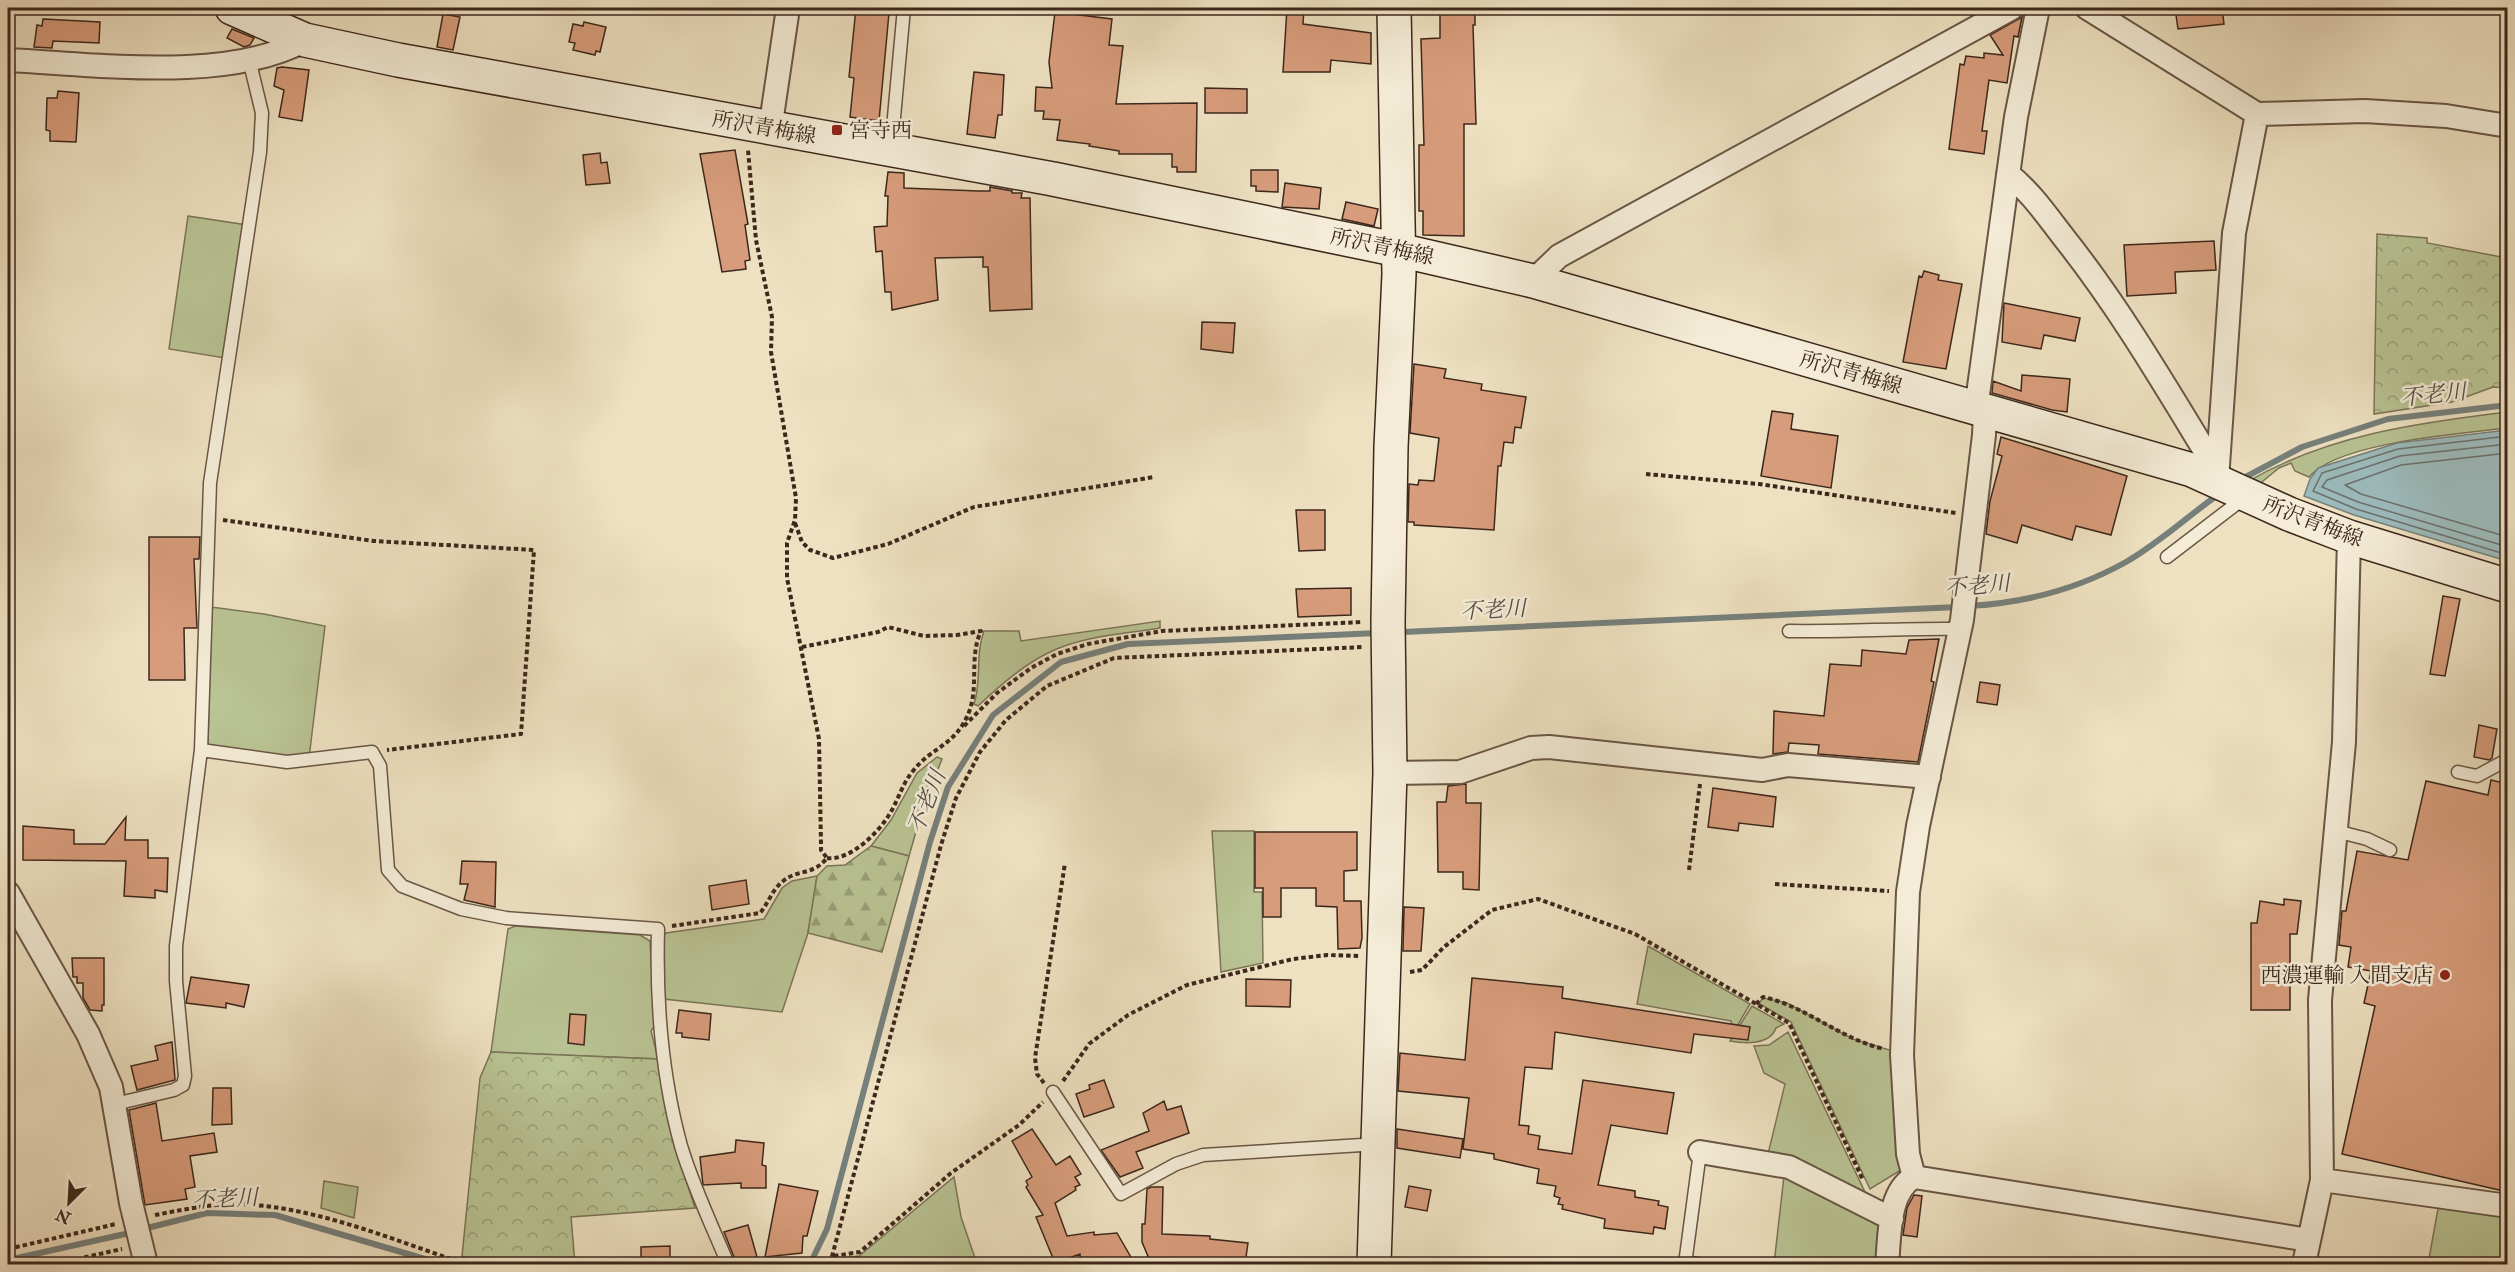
<svg xmlns="http://www.w3.org/2000/svg" width="2515" height="1272" font-family="'IM FELL Double Pica','Noto Serif JP',serif">
	<style>
		.green { fill: #b9c393; stroke: #7b7558; stroke-width: 1.5 }
		.forest { fill: url(#forest-firs); stroke: #7b7558; stroke-width: 1.5 }
		.park { fill: url(#park-crowns); stroke: #7b7558; stroke-width: 1.5 }
		.water { fill: #9cbbbc; stroke: #76807c; stroke-width: 1.5 }
		.lines { fill: none; stroke-linecap: round; stroke-linejoin: round }
		.shore { stroke: #6c716c; stroke-width: 1.5 }
		.stream { stroke: #76807c; stroke-width: 6 }
		.building { fill: #d79c7b; stroke: #3d271c; stroke-width: 1.5 }
		.lane-casing { stroke: #695645; stroke-width: 15 }
		.street-casing { stroke: #695645; stroke-width: 26 }
		.secondary-casing { stroke: #3d271c; stroke-width: 36 }
		.path { stroke: #3d271c; stroke-width: 4; stroke-dasharray: 4.5 3; stroke-linecap: butt }
		.lane { stroke: #f4ecd7; stroke-width: 12 }
		.street { stroke: #f4ecd7; stroke-width: 22 }
		.secondary { stroke: #f4ecd7; stroke-width: 33 }
		.poi-dot { fill: #8f2418; stroke: #f4ecd7; stroke-width: 2 }
		.labels { text-anchor: middle; dominant-baseline: central; stroke-width: 5; stroke-linejoin: round; paint-order: stroke }
		.street-label { font-size: 21px; fill: #3d271c; stroke: #f4ecd7 }
		.poi-label { font-size: 21px; fill: #3d271c; stroke: #f4ecd7; text-anchor: start }
		.water-label { font-size: 22px; font-style: italic; fill: #554c44; stroke: #f4ecd7 }
	</style>
	<defs>
		<pattern id="forest-firs" width="22" height="20" patternUnits="userSpaceOnUse" patternTransform="scale(1.5)"><rect width="22" height="20" fill="#b9c393"/><path d="M5 1l3.5 6h-7zM16 11l3.5 6h-7z" fill="#989e77"/></pattern>
		<pattern id="park-crowns" width="20" height="18" patternUnits="userSpaceOnUse" patternTransform="scale(1.5)"><rect width="20" height="18" fill="#b9c393"/><path d="M2 6a3 3 0 1 1 6 0M12 15a3 3 0 1 1 6 0" fill="none" stroke="#989e77"/></pattern>
	</defs>
	<rect width="100%" height="100%" fill="#eee1c1"/>
	<filter id="stains"><feTurbulence type="fractalNoise" baseFrequency=".00333" numOctaves="4"/><feColorMatrix values="0 0 0 0 .2 0 0 0 0 .09 0 0 0 0 .02 0 0 0 .5 -.17"/></filter>
	<radialGradient id="worn" r=".72"><stop offset=".6" stop-color="#630" stop-opacity="0"/><stop offset="1" stop-color="#630" stop-opacity=".3"/></radialGradient>
	<path class="green" d="M188,216L247,225L225,358L169,349Z
		M2507,412V428C2460,434 2339,442 2309,477L2295,471L2291,463L2279,468L2257,486L2247,482C2327,435 2417,423 2507,412Z
		M211,607L264,614L325,626L309,758H288L208,745Z
		M1160,621V628C1124,634 1081,636 1048,653C1023,665 998,687 978,706L974,704C982,680 975,654 984,631H1019L1021,641Z
		M937,757L942,759L924,804L909,856L871,846L891,820L917,773Z
		M1212,831H1254V892H1262L1263,963L1221,972Z
		M817,876L808,933L782,1012L664,999L663,936L666,933L764,919L782,888L792,881Z
		M515,926L640,935L650,941L655,1025L651,1031L658,1059L491,1052L508,929Z
		M1648,946L1750,1004L1736,1028L1733,1030L1731,1021L1637,1004Z
		M1764,998L1787,1003L1853,1039L1896,1052L1901,1170L1870,1189L1791,1022L1758,1003Z
		M1752,1006L1784,1024L1776,1028C1770,1045 1745,1044 1730,1041Z
		M1788,1032L1865,1192L1863,1193L1768,1154L1785,1084L1764,1073L1754,1046L1769,1045Z
		M1784,1176L1877,1221L1880,1228L1877,1264H1774Z
		M954,1177L961,1217L977,1264H833L835,1259L859,1256Z
		M324,1181L358,1187L354,1218L321,1208Z
		M2439,1203L2507,1212V1264H2428Z
		M1690,1256L1745,1264H1690Z"/>
	<path class="forest" d="M871,846L909,856L882,952L808,933L817,876L827,866L845,865Z"/>
	<path class="park" d="M2377,234L2427,238V243L2507,258V388L2493,387L2452,402L2374,414Z
		M491,1052L658,1059L670,1129L695,1208L571,1217L575,1264H484L462,1256L480,1078Z"/>
	<path class="water" d="M2507,430V561L2354,515L2304,496L2310,479L2318,468L2397,443Z"/>
	<g class="lines">
		<path class="shore" d="M2508,436L2398,449L2322,473L2313,491L2356,509L2508,555
			M2508,444L2400,456L2327,480L2322,487L2358,502L2508,547
			M2508,453L2401,465L2345,485L2361,494L2508,537"/>
		<path class="stream" d="M2240,480L2302,447L2388,419L2508,405
			M1968,606C2025,603 2076,590 2126,562C2159,543 2188,516 2219,494
			M1403,632L1958,607
			M143,1229L207,1213L275,1215L442,1264
			M8,1260L134,1232
			M810,1264L827,1229L930,842L948,787L993,715L1061,662L1128,644L1378,633"/>
	</g>
	<path class="building" d="M856,8H873L876,11L889,13L879,121L850,117L854,78L849,77Z
		M1287,8L1304,9L1303,24L1371,33V64L1331,60L1330,72H1283Z
		M1440,8H1475V25H1473L1476,124H1464V236L1423,235V211H1419V145H1424L1421,39L1440,38Z
		M2175,8H2222L2224,24L2178,29Z
		M1055,12L1112,19L1109,45L1123,46L1116,104L1197,103L1196,172H1177V167H1172V154H1119V151L1089,146L1090,144L1057,140L1060,120L1043,119L1044,111H1035L1036,87L1052,88L1049,62Z
		M443,14L460,17L453,50L437,47Z
		M2022,17L2018,37L2014,36L2007,83L1989,80L1982,131H1987L1984,154L1949,149L1960,64L1964,65L1966,56L1984,58V53L2003,55L1990,35Z
		M43,19L100,22L99,43L53,41L52,48L34,47L37,25L42,26Z
		M584,22L606,27L600,52L596,51L595,55L573,50L575,43L569,42L573,24L583,26Z
		M232,29L254,38L250,45L244,47L227,38Z
		M282,67L309,70L302,121L279,117L284,90L274,86L277,68Z
		M974,72L1004,75L1002,115H998L995,138L967,134Z
		M1205,88L1247,89V113H1205Z
		M58,91L79,93L76,142L50,141V131L46,130L47,98H57Z
		M735,150L748,224L745,225L750,260L745,261L746,269L722,272L700,154Z
		M600,153L601,163L607,162L610,183L586,185L583,155Z
		M1251,170H1278V192L1256,191V186H1251Z
		M888,172L904,173V188L978,191H990V187L1012,191V193H1022L1021,198H1030L1032,309L990,311L988,267H983V257L935,258L938,300L892,310L891,292H885L882,251L876,252L874,227L887,226L888,196H885Z
		M1285,183L1321,188L1319,209L1282,207Z
		M1346,202L1378,209L1374,226L1342,219Z
		M2214,241L2216,270L2175,272L2176,293L2127,296L2124,245Z
		M1924,271L1939,275L1938,280L1962,284L1946,369L1903,362L1919,276L1922,277Z
		M2004,303L2080,318L2075,341L2044,335L2041,349L2002,342Z
		M1202,322L1235,323L1233,353L1201,349Z
		M1414,364L1446,369L1444,378L1482,384L1481,390L1526,397L1521,428L1515,427L1513,443L1504,442L1501,466H1498L1494,530L1414,525V522H1408L1409,484L1418,485L1419,480L1434,481L1439,438L1410,433Z
		M2022,375L2070,379L2067,412L2052,410L1992,393L1993,381L2021,391Z
		M1772,411L1793,414L1791,429L1838,436L1831,488L1761,476Z
		M2001,437L2127,476L2111,535L2076,526L2072,540L2022,525L2017,543L1986,534L1990,501L2002,456L1997,454Z
		M1296,510H1325V550L1299,551Z
		M149,537H200L199,559H194L197,628H184L185,680H149Z
		M1351,588V615L1298,617L1296,589Z
		M2443,596L2460,599L2445,676L2430,674Z
		M1939,639L1931,681L1934,682L1918,762L1818,754L1819,745L1789,743L1788,752L1773,754L1774,711L1824,716L1830,664L1861,666L1862,650L1906,654L1909,640Z
		M1980,682L2000,685L1997,705L1977,702Z
		M2479,725L2497,729L2492,758L2489,760L2474,757Z
		M2491,780L2508,784V1192L2342,1154L2375,1006L2364,1003L2371,971L2348,967L2351,947L2339,945L2342,911H2346L2357,851L2408,860L2426,781L2488,795Z
		M1466,784V803H1481L1479,890L1463,889V872H1438L1437,802H1446L1448,786Z
		M1713,788L1776,797L1773,827L1739,823L1738,831L1708,827Z
		M126,817L125,840H148V858H168L167,892L155,890V898L124,896L126,861L23,860V826L74,830V844H105Z
		M1255,832H1357V870L1344,871V901H1361L1362,938L1360,948L1338,949L1337,907L1316,906V888H1281V917H1263V888H1255Z
		M462,861L496,862L495,907L464,900L468,884H460Z
		M746,880L749,904L712,910L709,886Z
		M2284,899L2301,901L2297,934H2290V1010H2251V923H2257L2260,901L2284,905Z
		M1404,907L1424,908L1421,951H1403Z
		M72,958H104V1005H102V1011L90,1010L83,998V983H77V977H73Z
		M191,977L249,985L244,1007L226,1003V1008L186,1003Z
		M1472,978L1563,987L1562,998L1750,1027L1748,1040L1694,1034L1691,1053L1555,1032L1552,1069L1525,1067L1519,1125L1529,1126L1528,1134L1540,1136L1538,1149L1572,1154L1583,1080L1674,1093L1667,1134L1611,1125L1598,1185L1635,1191V1197L1659,1201L1658,1205L1668,1207L1665,1229L1654,1227L1653,1234L1604,1228L1605,1219L1562,1209L1563,1205L1558,1204L1560,1198L1554,1196L1556,1186L1537,1183L1539,1169L1494,1159V1154L1463,1149L1469,1098L1398,1091L1400,1053L1465,1060Z
		M1246,979L1291,980L1290,1007L1246,1006Z
		M679,1010L711,1014L709,1040L682,1037V1033H676Z
		M570,1014L586,1015L584,1045L568,1043Z
		M172,1042L175,1080L137,1090L131,1066L158,1060L155,1046Z
		M1104,1080L1114,1107L1084,1117L1076,1094L1090,1089L1089,1085Z
		M213,1088H231L232,1124L212,1125Z
		M1164,1101L1167,1110L1181,1106L1189,1133L1136,1152L1143,1168L1120,1177L1101,1150L1149,1131L1143,1113Z
		M156,1103L162,1141L214,1133L217,1152L190,1156L195,1187L185,1189L187,1199L145,1205L129,1110Z
		M1032,1129L1056,1165L1070,1156L1081,1174L1075,1177L1080,1185L1075,1187L1076,1190L1055,1203L1067,1236L1094,1232V1235L1117,1233L1132,1259L1081,1263L1080,1254L1055,1263L1036,1217L1043,1215L1026,1187L1028,1185L1026,1181L1032,1177L1012,1141Z
		M1397,1129L1463,1139L1460,1158L1397,1148Z
		M736,1140L764,1143L762,1165L766,1166V1188H741V1183L703,1185L700,1157L735,1152Z
		M779,1184L818,1191L807,1236H803L802,1253L765,1257Z
		M1409,1186L1431,1190L1427,1211L1405,1207Z
		M1151,1187H1163L1162,1234L1210,1236V1239L1248,1243L1245,1264H1164V1261H1150L1142,1242V1224H1145L1147,1189Z
		M1914,1195L1922,1196L1917,1237L1903,1235L1907,1208Z
		M748,1225L757,1257L736,1262L724,1232Z
		M670,1246V1264H641V1247Z"/>
	<g class="lines">
		<g class="lane-casing">
			<path id="lane" d="M891,150L904,8
				M2167,557L2244,498
				M1789,631C1846,632 1903,628 1960,629
				M201,750L287,762L372,752L380,766L388,870L402,886L461,909L506,918L658,929C656,1000 662,1077 681,1146C693,1186 712,1226 728,1264
				M2458,772L2477,776L2503,762L2508,757
				M2336,831L2367,839L2390,850
				M1053,1092L1121,1194L1176,1164L1203,1155L1378,1144
				M115,1104L174,1090L183,1085L185,1076L176,981V946L201,750L210,483L260,152L262,113L249,59
				M1685,1264L1700,1152"/>
		</g>
		<g class="street-casing">
			<path id="street" d="M2087,8L2257,114L2365,111L2446,116L2508,126
				M8,60C95,64 227,83 305,40
				M770,130L788,8
				M2008,174C2031,192 2047,216 2065,239C2122,311 2168,391 2216,469
				M1533,281L1559,256L2012,8
				M1976,409L2016,117L2038,8
				M2217,480L2234,233L2257,114
				M1390,773L1460,772L1531,748L1549,747L1762,770L1788,765L1929,777
				M8,893L88,1034L111,1087L131,1203L146,1264
				M1700,1152L1789,1167L1892,1219
				M1914,1177L1908,1154L1902,1055L1908,892L1918,826L1962,620L1984,435L1985,412
				M2322,1180L2508,1206
				M1887,1264C1890,1238 1887,1192 1914,1177L2309,1240
				M2304,1264L2322,1180L2320,1000L2344,742L2349,537"/>
		</g>
		<g class="secondary-casing">
			<path id="secondary" d="M232,8L305,40L398,60L1053,179L1399,250L1533,281L2192,470L2289,514L2349,537L2508,586
				M1374,1264L1390,773L1388,622L1391,447L1399,274L1394,8"/>
		</g>
		<path class="path" d="M1646,474L1759,484L1956,513
			M223,520L374,541L534,550L521,734L387,750
			M795,523L802,542L810,550L833,558L888,544L974,507L1154,477
			M802,647L878,632L888,627L924,636L957,635L981,631C969,656 979,686 969,712C955,747 932,746 913,771C902,784 898,801 889,815C878,833 850,861 827,858
			M964,726L997,693L1031,668L1057,654L1088,644L1162,631L1363,622
			M1689,870L1700,784
			M1775,884L1889,891
			M672,926L760,913C768,904 772,890 782,882C796,869 813,876 827,858L821,850V844L819,739L787,578V543L795,520L796,498L771,352L772,317L756,240L748,150
			M1410,972L1422,970L1444,947L1492,910L1538,899L1635,934L1789,1023L1863,1180
			M1756,1004L1763,997C1806,1006 1840,1039 1884,1049
			M1063,1081L1089,1044L1128,1015L1187,985L1293,959L1327,955L1360,956
			M1044,1083L1037,1074L1035,1058L1065,863
			M155,1215C181,1210 210,1204 237,1204C315,1206 393,1240 466,1264
			M8,1249L116,1224
			M834,1256L860,1252L951,1173L1019,1125L1043,1102
			M55,1264L122,1249
			M830,1264L941,845L956,798L980,752L1006,720L1047,686L1114,658L1364,647"/>
		<use href="#lane" class="lane"/>
		<use href="#street" class="street"/>
		<use href="#secondary" class="secondary"/>
	</g>
	<g class="poi-dot">
		<rect x="831" y="124" width="12" height="12" rx="3"/>
		<circle cx="2445" cy="975" r="6"/>
	</g>
	<g class="labels">
		<g class="street-label">
			<text transform="translate(764 128) rotate(10)">所沢青梅線</text>
			<text transform="translate(1382 247) rotate(12)">所沢青梅線</text>
			<text transform="translate(1851 373) rotate(16)">所沢青梅線</text>
			<text transform="translate(2313 522) rotate(21)">所沢青梅線</text>
		</g>
		<g class="poi-label">
			<text x="849" y="130">宮寺西</text>
			<text x="2433" y="975" text-anchor="end">西濃運輸 入間支店</text>
		</g>
		<g class="water-label">
			<text transform="translate(2433 395) rotate(-6)">不老川</text>
			<text transform="translate(1977 586) rotate(-5)">不老川</text>
			<text transform="translate(1493 610) rotate(-3)">不老川</text>
			<text transform="translate(927 802) rotate(-68)">不老川</text>
			<text transform="translate(225 1199) rotate(-3)">不老川</text>
		</g>
	</g>
	<rect width="2515" height="1272" fill="none" stroke="#eee1c1" stroke-width="30"/>
	<rect x="9" y="9" width="2497" height="1254" fill="none" stroke="#3d271c" stroke-width="3"/>
	<rect x="15" y="15" width="2485" height="1242" fill="none" stroke="#3d271c" stroke-width="1.5"/>
	<g transform="translate(69 1203) rotate(204)" stroke="#f4ecd7" stroke-width="4.5" paint-order="stroke">
	<path d="M0-4.5L10 22L0 15L-10 22Z" fill="#3d271c"/>
	<text y="-9" font-size="16" font-weight="bold" text-anchor="middle" fill="#3d271c">N</text>
	</g>
	<rect width="100%" height="100%" filter="url(#stains)"/>
	<rect width="100%" height="100%" fill="url(#worn)"/>
</svg>
